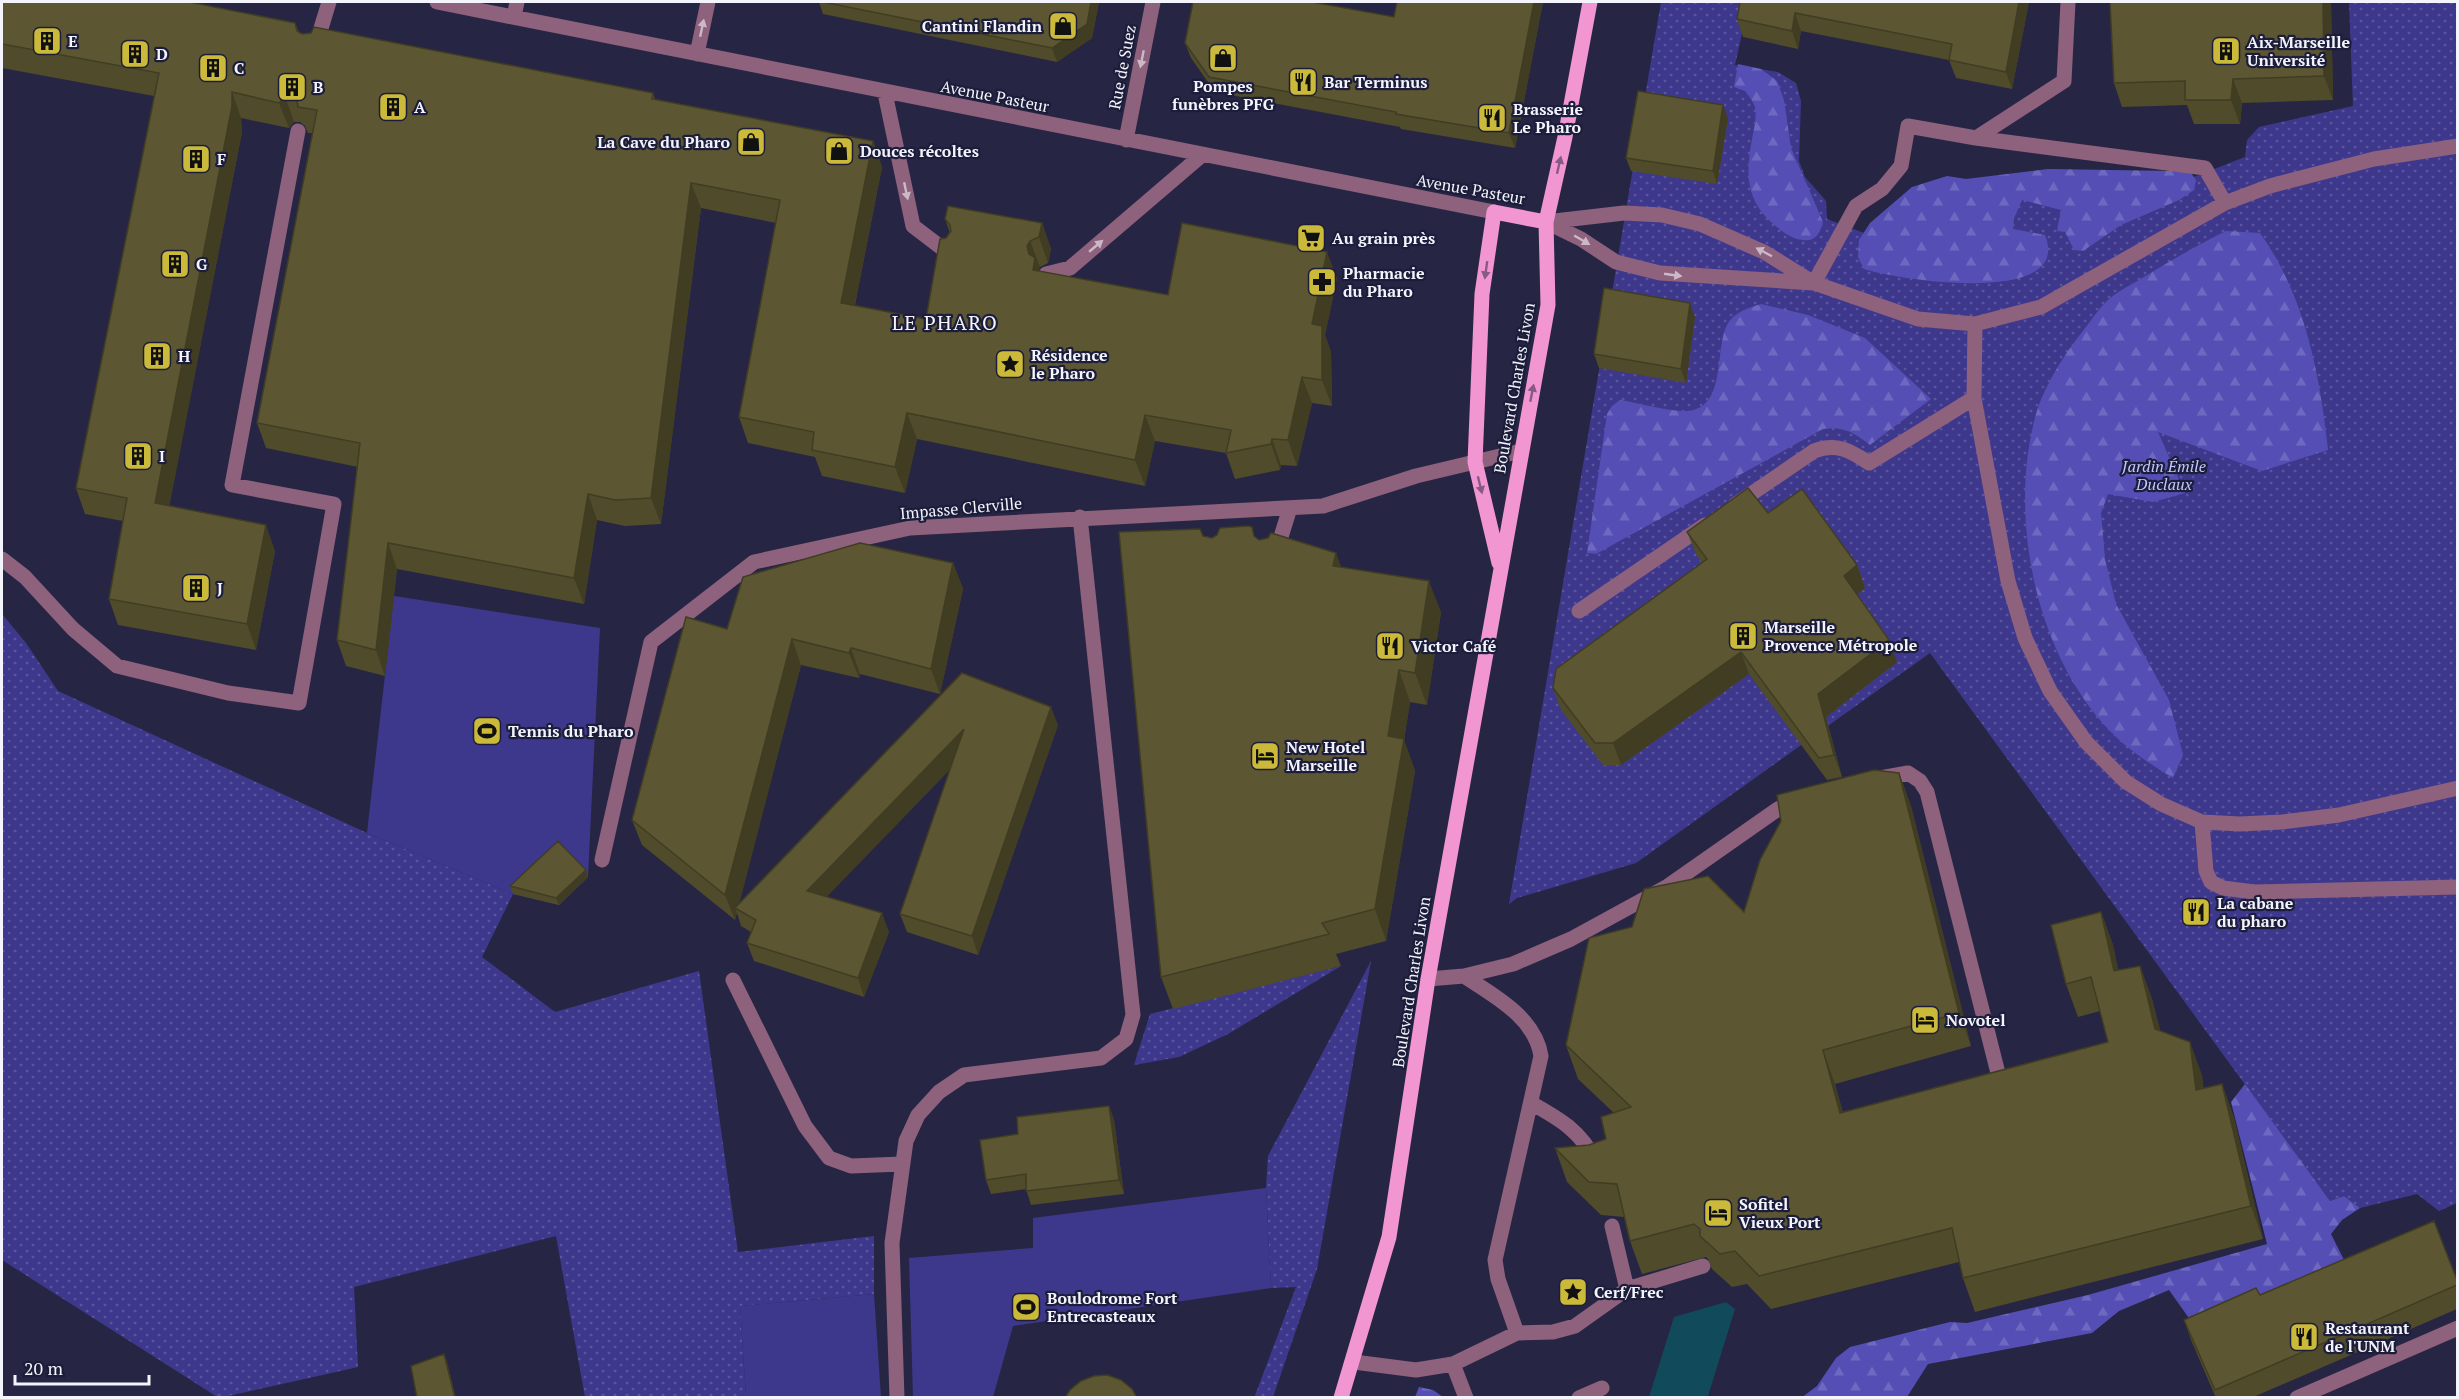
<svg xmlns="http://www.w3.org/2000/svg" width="2459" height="1399" font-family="'PT Serif',serif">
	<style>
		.grass { fill: url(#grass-dots) }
		.forest { fill: url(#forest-firs) }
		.pitch { fill: #3e388d }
		.water { fill: #114a5a }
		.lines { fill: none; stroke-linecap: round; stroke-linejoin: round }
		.minor { stroke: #8e617d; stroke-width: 15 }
		.major { stroke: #f296d1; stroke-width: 15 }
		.wall { fill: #4f4b2b }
		.shaded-wall { fill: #403d23 }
		.building { fill: #5c5732; stroke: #403d23; stroke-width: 1.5 }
		.oneway { fill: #cbb9c9 }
		.oneway2 { fill: #875a86 }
		.labels { text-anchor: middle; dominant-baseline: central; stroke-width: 4.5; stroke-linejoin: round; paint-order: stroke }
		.poi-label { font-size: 16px; font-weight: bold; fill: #f3f4fc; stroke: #1c1d3a; text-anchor: start }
		.street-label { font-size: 16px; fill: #f3f4fc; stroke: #1c1d3a }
		.park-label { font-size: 16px; font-style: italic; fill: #c3c7fc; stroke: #1c1d3a }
		.quarter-label { font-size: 20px; letter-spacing: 1.5px; fill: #f3f4fc; stroke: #1c1d3a }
	</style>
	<defs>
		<pattern id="grass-dots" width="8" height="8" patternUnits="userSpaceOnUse" patternTransform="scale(1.5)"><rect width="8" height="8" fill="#3e388d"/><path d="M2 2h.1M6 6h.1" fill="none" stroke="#5a559e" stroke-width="1.8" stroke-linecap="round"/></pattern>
		<pattern id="forest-firs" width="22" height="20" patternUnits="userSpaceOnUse" patternTransform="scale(1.5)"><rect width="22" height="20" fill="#554fb5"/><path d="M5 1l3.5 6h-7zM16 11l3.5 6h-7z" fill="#6e69c0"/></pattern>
	</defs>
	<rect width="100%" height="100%" fill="#262644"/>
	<path class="grass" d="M1661,2H1749L1735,65L1778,72L1796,83L1801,101L1799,161L1805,177L1826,201L1827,219L1872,236L1922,203L2186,180L2245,157L2247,140L2259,127L2353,106L2349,2H2457V1203L2439,1211L2417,1194L2360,1208L2344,1196L2330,1201L1930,653L1636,863L1517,898L1509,904Z
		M2,614L26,643L58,691L367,833L513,894L482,957L555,1012L699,971L738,1252L874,1236V1294L740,1306L746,1397H585L556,1236L354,1287L358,1367L219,1398L2,1260Z
		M1371,961L1317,1269L1273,1397L1254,1398L1296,1287L1271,1288L1266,1188L1268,1156Z
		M1341,966L1228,1034L1179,1057L1134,1065L1150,1014Z"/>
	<path class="forest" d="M1738,64L1761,69L1777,81L1784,100L1791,148L1823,222C1820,233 1816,242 1803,240C1791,239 1780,230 1771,222C1745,198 1746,171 1752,139C1754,129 1757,116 1755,107C1753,101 1748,95 1745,91L1734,87Z
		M2048,169L2174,171L2191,173L2196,180L2194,190L2179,200L2121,225L2083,251L2074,250L2065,232L2057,231L2061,210L2022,200L2014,218L2013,229L2045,235C2074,307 1897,280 1864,269L1858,257L1859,240L1870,223L1912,187L1947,176L1966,179Z
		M2226,231L2260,233C2305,296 2320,375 2328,450L2262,471L2158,432L2185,493L2153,502L2108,494L2101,513L2105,559L2116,604L2169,700L2183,755L2173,778C2150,764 2130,751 2111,732C2037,656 2009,523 2034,422C2041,390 2065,353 2086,327C2093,318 2100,307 2109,299C2117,292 2129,286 2139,280C2168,262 2196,246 2226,231Z
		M1761,304L1808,315L1865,338L1931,399L1870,445C1854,433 1844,426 1823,429L1596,554L1587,553L1607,414L1612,406L1620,400C1639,403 1669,412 1688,411C1727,407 1714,351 1727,325C1734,312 1748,308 1761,304Z
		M2245,1084L2330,1201L2344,1196L2360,1208L2342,1220L2331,1234L2349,1270L2270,1302L2264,1293L2191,1321L2169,1290L2119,1311L2092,1333L1928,1364L1907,1397L1801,1398L1817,1386L1836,1358L1850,1347L1950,1322L1967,1323L2088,1295L2267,1244L2231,1102Z
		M1419,1387L1433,1390L1443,1397H1415Z"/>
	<path class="pitch" d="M394,596L600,628L588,877L559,905L513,894L367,833Z
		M1266,1188L1271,1288L1013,1326L993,1397H913L909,1258L1033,1248V1218Z
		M874,1294L881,1397H746L740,1306Z"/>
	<path class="water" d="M1726,1302L1735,1309L1708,1396L1649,1397L1674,1317Z"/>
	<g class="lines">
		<path class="minor" d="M437,2L1494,212
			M514,17L517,2
			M315,48L329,2
			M697,54L708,2
			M885,93L913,226L951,255
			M1976,138L2205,168L2225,203
			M1126,140L1153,2
			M1546,222L1624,213L1662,215L1700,224L1764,252L1814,283L1918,319L1975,324L2041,307L2225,203L2270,186L2374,159L2458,146
			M1546,222L1581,239L1616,262L1660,273L1813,283
			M1046,274L1070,268L1202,155
			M1814,283L1856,206L1882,189L1901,166L1908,126L1976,138L2064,81L2068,2
			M1975,324L1974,398L2008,581L2025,638L2050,691L2086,742L2126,782L2161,804L2202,822L2240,824L2282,822L2339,815L2458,788
			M1735,505L1814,451C1836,442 1851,451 1869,463L1974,398
			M1275,556L1290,508
			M2,559L25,577L73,629L117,666L228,693L299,703L334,504L232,485L298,131
			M1579,611L1705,525
			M1880,778L1908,773L1920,781L1927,792L2001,1085
			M2202,822L2206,871L2211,882L2223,888L2254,892L2458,887
			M602,860L651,642L754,562L910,528L1323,506L1416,476L1521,451
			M1464,976C1494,996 1535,1017 1541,1056L1495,1260L1498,1279L1517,1333
			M1428,979L1464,976L1513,964L1571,939L1668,886L1778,809L1796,800
			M733,980L805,1126L829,1158L851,1166L902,1164
			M1531,1103C1558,1118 1583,1132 1595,1162
			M1612,1226L1627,1289
			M1354,1362L1416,1370L1453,1364L1517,1333L1553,1332L1575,1326L1627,1289L1703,1266
			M1453,1364L1466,1398
			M897,1398L892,1243L906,1141L918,1115L939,1092L964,1075L1101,1058L1126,1039L1133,1015L1080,517
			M1579,1398L1602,1388
			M2297,1398L2458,1328"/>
		<path class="major" d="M1499,563L1475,462L1482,294L1494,212L1546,222
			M1341,1398L1389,1237L1428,979L1548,305L1546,222L1565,137L1590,2"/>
	</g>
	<path class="wall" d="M2,2L295,23L299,32L302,34L653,93L655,99L873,141L882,167L855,305L926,319L946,238L950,233L945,219L1042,223L1051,249L1048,263L1040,267L1039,268L1040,271L1168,295L1337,278L1325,335L1331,352L1332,406L1312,403L1297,466L1281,465L1280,470L1235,479L1226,453L1155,441L1145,486L917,439L905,493L822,476L815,457L748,443L739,417L776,223L701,208L661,524L625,526L597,520L584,604L397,569L385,676L346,666L337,640L358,467L266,448L257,423L313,133H308L305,126L300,122H294L289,128L241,118L242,132L169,506L275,551L256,650L118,625L109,599L123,521L85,514L76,488L154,96L2,68Z
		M819,2H1099L1092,38L1057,62L823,14Z
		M1543,2L1515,148L1401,129L1400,127L1215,92L1191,58L1185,43L1394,17Z
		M1740,2H2029L2012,89L1956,78L1949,60L1801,31L1798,49L1743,37L1737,19Z
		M2110,2H2331L2333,100L2242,103L2240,124H2194L2187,105L2122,107L2114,83Z
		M1728,118L1717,184L1631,171L1626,158Z
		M1695,317L1686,383L1599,368L1594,354Z
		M1768,513L1857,565L1865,588L1857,595L1889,640L1897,662L1826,717L1842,777L1827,780L1749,674L1621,765H1603L1561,710L1553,688L1702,563L1696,554L1687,532Z
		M1212,538H1256L1259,540L1342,567L1441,612L1427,705L1410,702L1404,740L1415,771L1386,941L1336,954L1341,966L1173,1009L1161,977Z
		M953,563L963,589L940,694L860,674L859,678L801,665L739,903L962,673L1058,725L978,955L907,932L900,914L950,769L826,897L889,932L864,997L754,961L747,943L751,932L741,926L737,913L735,920L642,845L632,820L727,629Z
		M1899,773L1911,806L1971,1046L1835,1084L1843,1113L2108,1042L2100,1011L2078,1017L2066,984L2101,912L2113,945L2118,970L2140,966L2152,999L2160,1030L2202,1075L2203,1089L2222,1084L2234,1118L2263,1239L1975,1312L1963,1278L1959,1262L1771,1309L1747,1284L1732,1287L1712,1269L1708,1259L1706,1257L1642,1274L1630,1241L1624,1217L1601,1215L1567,1182L1555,1148L1589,1145L1606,1139L1614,1113L1578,1079L1566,1045L1744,912Z
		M588,877L559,905L513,894L510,886Z
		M1109,1106L1114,1120L1124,1194L1031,1205L1026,1189L991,1194L986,1180L1018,1134Z
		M2457,1280V1309L2251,1398H2216L2191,1340L2184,1320L2260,1295Z"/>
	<path class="shaded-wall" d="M1091,2H1099L1092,38L1057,62L1052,48Z
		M1534,2H1543L1515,148L1509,133Z
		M2019,2H2029L2012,89L2006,72Z
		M2323,2H2331L2333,100L2324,76Z
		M1795,13L1801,31L1798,49L1792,31Z
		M2233,79L2242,103L2240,124L2231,100Z
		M232,92L241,118L242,132L165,529L155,503Z
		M285,96L294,122L289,128L279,103Z
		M1723,105L1728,118L1717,184L1713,171Z
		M873,141L882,167L850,329L841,303Z
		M691,183L701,208L661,524L651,498Z
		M1042,223L1051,249L1048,263L1039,237Z
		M1030,241L1040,267L1039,268L1044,283L1033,270L1027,246Z
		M1327,252L1337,278L1325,335L1331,352L1332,406L1322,380L1312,324Z
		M1690,303L1695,317L1686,383L1681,369Z
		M1302,377L1312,403L1297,466L1288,440Z
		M907,413L917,439L905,493L895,467Z
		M1145,415L1155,441L1145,486L1135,460Z
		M1272,439L1281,465L1280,470L1271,444Z
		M588,494L597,520L584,604L574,578Z
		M266,525L275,551L256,650L247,624Z
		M388,543L397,569L385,676L376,650Z
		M1336,553L1348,585L1333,566Z
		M953,563L963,589L940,694L931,669Z
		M1857,565L1865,588L1852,599L1844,576Z
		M1429,581L1441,612L1427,705L1415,673Z
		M792,639L801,665L738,909L735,908L737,913L735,920L725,895Z
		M1889,640L1897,662L1826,717L1842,777L1834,755L1818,694Z
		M851,648L860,674L859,678L849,653Z
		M1741,652L1749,674L1621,765L1613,743Z
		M1399,670L1410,702L1404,740L1415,771L1386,941L1375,909L1388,736Z
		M1051,707L1058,725L978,955L972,936Z
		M964,729L971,748L814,910L807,891Z
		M1899,773L1911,806L1971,1046L1959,1013Z
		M586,870L588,877L559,905L556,898Z
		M2101,912L2113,945L2126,1004L2114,971Z
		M882,913L889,932L864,997L858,978Z
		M2140,966L2152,999L2168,1062L2155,1029Z
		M2190,1042L2202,1075L2208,1124L2196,1090Z
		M1823,1050L1835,1084L1852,1146L1840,1113Z
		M2222,1084L2234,1118L2263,1239L2251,1206Z
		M1109,1106L1114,1120L1124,1194L1119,1180Z
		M444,1354L447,1361L456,1398H455Z"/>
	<path class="building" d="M2,2H189L295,23L297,31L302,34L311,33L314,27L653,93L652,99L873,141L841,303L926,319L940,239L946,238L951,231L950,225L945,219L948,206L1042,223L1039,237L1030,241L1027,246L1029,254L1035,258L1033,270L1168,295L1182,223L1327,252L1312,324L1322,326V380L1302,377L1288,440L1272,439L1271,444L1226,453L1231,430L1145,415L1135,460L907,413L895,467L812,450L814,432L739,417L780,200L691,183L651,498L615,500L588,494L574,578L388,543L376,650L337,640L360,443L257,423L317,110L298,107L297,101L291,96H285L279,103L232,92V106L155,503L266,525L247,624L109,599L127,498L76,488L159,73L2,44Z
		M823,2H1091L1087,24L1052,48Z
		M1193,2H1312L1394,17L1397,2H1534L1509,133L1396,114V112L1209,77L1185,43Z
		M1740,2H2019L2006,72L1949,60L1952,44L1795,13L1792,31L1737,19Z
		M2110,2H2323L2324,76L2233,79L2231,100H2185V81L2114,83Z
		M1638,91L1723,105L1713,171L1626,158Z
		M1604,288L1690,303L1681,369L1594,354Z
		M1748,488L1768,513L1802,489L1857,565L1844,576L1889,640L1818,694L1834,755L1819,758L1741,652L1613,743H1595L1553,688L1556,669L1707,559L1687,532Z
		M1248,526L1252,527L1254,536L1259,540L1268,538L1271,533L1336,553L1333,566L1429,581L1415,673L1399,670L1388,736L1404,739L1375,909L1322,923L1329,934L1161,977L1119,532L1200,529L1203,536L1212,538L1217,535L1220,528Z
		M860,543L953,563L931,669L851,648L849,653L792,639L725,895L632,820L686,617L727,629L743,577Z
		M962,673L1051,707L972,936L900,914L964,729L807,891L882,913L858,978L747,943L756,920L735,908Z
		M1874,770L1899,773L1959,1013L1823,1050L1840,1113L2108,1042L2091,977L2066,984L2051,925L2101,912L2114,971L2140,966L2155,1029L2190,1042L2196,1090L2222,1084L2251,1206L1963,1278L1952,1228L1759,1276L1735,1251L1720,1254L1700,1236V1229L1694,1224L1630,1241L1617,1184L1589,1182L1555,1148L1589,1145L1606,1139L1601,1117L1631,1107L1566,1045L1589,938L1632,927L1644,889L1708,876L1744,912L1760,860L1781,821L1777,795Z
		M558,841L586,870L556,898L510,886Z
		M1109,1106L1119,1180L1026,1191V1174L986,1180L980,1140L1018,1134L1017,1117Z
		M2434,1221L2457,1280V1285L2215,1390L2184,1320L2256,1288L2260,1295Z
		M444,1354L455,1398H417L411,1366Z
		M1107,1375L1121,1380L1132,1389L1137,1398H1065L1070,1390L1081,1381L1094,1376Z"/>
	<defs><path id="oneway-solid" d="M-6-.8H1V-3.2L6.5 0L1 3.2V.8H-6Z" transform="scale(1.5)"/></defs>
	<g class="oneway">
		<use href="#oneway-solid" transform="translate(702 28) rotate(-78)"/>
		<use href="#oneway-solid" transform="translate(1142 59) rotate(101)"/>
		<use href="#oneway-solid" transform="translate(906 191) rotate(78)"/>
		<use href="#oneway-solid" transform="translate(1582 240) rotate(30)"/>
		<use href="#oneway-solid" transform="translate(1096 246) rotate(-40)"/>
		<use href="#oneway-solid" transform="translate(1764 252) rotate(-152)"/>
		<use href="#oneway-solid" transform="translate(1673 275) rotate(8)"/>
	</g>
	<g class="oneway2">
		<use href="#oneway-solid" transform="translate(1559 165) rotate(-77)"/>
		<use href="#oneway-solid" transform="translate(1486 270) rotate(98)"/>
		<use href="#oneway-solid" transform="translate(1532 393) rotate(-79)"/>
		<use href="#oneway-solid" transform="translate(1480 485) rotate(76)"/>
	</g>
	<defs>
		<g id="shop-square" transform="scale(1.5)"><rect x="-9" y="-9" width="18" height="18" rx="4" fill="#cbba39" stroke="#1c1d3a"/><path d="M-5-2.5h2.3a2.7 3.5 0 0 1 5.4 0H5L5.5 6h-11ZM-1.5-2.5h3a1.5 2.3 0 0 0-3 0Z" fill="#111"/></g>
		<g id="building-square" transform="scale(1.5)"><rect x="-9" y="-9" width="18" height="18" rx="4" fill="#cbba39" stroke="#1c1d3a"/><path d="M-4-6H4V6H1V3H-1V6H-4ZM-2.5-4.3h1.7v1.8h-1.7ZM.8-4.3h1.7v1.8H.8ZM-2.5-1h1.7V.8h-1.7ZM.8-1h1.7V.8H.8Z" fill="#111"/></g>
		<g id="restaurant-square" transform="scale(1.5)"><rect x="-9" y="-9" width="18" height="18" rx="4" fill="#cbba39" stroke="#1c1d3a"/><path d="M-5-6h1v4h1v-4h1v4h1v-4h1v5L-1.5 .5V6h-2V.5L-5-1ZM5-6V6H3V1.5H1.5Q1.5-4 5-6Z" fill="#111"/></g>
		<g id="supermarket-square" transform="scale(1.5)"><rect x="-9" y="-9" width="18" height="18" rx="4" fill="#cbba39" stroke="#1c1d3a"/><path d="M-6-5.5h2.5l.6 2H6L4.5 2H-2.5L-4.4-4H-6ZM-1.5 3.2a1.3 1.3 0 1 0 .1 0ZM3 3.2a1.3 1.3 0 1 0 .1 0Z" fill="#111"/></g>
		<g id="pharmacy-square" transform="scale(1.5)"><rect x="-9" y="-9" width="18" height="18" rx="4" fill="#cbba39" stroke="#1c1d3a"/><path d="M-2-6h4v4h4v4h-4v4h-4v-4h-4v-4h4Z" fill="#111"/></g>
		<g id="sight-square" transform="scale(1.5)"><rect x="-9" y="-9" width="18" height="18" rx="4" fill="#cbba39" stroke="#1c1d3a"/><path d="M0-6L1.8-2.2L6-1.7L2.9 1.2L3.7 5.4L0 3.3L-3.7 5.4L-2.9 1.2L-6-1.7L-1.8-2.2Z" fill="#111"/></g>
		<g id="stadium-square" transform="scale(1.5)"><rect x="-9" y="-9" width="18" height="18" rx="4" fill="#cbba39" stroke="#1c1d3a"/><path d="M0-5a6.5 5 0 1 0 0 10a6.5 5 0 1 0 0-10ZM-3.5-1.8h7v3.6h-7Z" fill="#111"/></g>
		<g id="hotel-square" transform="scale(1.5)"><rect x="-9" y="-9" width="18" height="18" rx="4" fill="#cbba39" stroke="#1c1d3a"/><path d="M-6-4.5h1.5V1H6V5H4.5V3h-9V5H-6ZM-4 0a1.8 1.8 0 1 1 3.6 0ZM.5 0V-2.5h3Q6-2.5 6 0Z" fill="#111"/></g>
	</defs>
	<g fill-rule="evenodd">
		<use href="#shop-square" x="1063" y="26"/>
		<use href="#building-square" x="47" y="41"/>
		<use href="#building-square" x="2226" y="51"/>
		<use href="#building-square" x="135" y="54"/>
		<use href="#shop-square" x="1223" y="58"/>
		<use href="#building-square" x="213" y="68"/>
		<use href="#restaurant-square" x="1303" y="82"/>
		<use href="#building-square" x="292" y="87"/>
		<use href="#building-square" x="393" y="107"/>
		<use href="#restaurant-square" x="1492" y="118"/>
		<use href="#shop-square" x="751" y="142"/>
		<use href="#shop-square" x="839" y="151"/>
		<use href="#building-square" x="196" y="159"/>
		<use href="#supermarket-square" x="1311" y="238"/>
		<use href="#building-square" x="175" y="264"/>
		<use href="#pharmacy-square" x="1322" y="282"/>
		<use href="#building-square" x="157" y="356"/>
		<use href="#sight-square" x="1010" y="364"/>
		<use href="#building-square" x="138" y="456"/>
		<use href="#building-square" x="196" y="588"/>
		<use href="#building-square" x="1743" y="636"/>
		<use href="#restaurant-square" x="1390" y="646"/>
		<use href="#stadium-square" x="487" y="731"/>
		<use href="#hotel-square" x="1265" y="756"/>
		<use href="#restaurant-square" x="2196" y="912"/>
		<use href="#hotel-square" x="1925" y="1020"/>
		<use href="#hotel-square" x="1718" y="1213"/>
		<use href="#sight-square" x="1573" y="1292"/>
		<use href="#stadium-square" x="1026" y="1307"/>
		<use href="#restaurant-square" x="2304" y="1337"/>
	</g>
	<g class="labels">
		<g class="poi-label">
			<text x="1042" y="26" text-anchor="end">Cantini Flandin</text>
			<text x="68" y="41">E</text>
			<text x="2247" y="42">Aix-Marseille<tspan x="2247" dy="18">Université</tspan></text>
			<text x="156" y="54">D</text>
			<text x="234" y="68">C</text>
			<text x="1324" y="82">Bar Terminus</text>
			<text x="1223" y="86" text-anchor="middle">Pompes<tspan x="1223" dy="18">funèbres PFG</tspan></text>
			<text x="313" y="87">B</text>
			<text x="414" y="107">A</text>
			<text x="1513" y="109">Brasserie<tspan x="1513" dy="18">Le Pharo</tspan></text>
			<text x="730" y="142" text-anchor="end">La Cave du Pharo</text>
			<text x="860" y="151">Douces récoltes</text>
			<text x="217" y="159">F</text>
			<text x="1332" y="238">Au grain près</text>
			<text x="196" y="264">G</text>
			<text x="1343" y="273">Pharmacie<tspan x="1343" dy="18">du Pharo</tspan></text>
			<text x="1031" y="355">Résidence<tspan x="1031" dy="18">le Pharo</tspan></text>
			<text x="178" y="356">H</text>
			<text x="159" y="456">I</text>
			<text x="217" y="588">J</text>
			<text x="1764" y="627">Marseille<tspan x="1764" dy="18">Provence Métropole</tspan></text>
			<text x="1411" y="646">Victor Café</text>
			<text x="508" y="731">Tennis du Pharo</text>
			<text x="1286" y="747">New Hotel<tspan x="1286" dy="18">Marseille</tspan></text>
			<text x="2217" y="903">La cabane<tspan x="2217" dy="18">du pharo</tspan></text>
			<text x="1946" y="1020">Novotel</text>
			<text x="1739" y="1204">Sofitel<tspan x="1739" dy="18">Vieux Port</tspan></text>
			<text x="1594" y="1292">Cerf/Frec</text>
			<text x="1047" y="1298">Boulodrome Fort<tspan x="1047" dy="18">Entrecasteaux</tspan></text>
			<text x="2325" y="1328">Restaurant<tspan x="2325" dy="18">de l'UNM</tspan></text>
		</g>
		<g class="street-label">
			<text transform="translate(1122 67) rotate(-79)">Rue de Suez</text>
			<text transform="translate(995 96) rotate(11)">Avenue Pasteur</text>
			<text transform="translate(1471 189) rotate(10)">Avenue Pasteur</text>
			<text transform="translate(1514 388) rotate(-80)">Boulevard Charles Livon</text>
			<text transform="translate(961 508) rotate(-5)">Impasse Clerville</text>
			<text transform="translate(1411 982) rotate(-81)">Boulevard Charles Livon</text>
		</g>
		<g class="park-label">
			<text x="2164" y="466">Jardin Émile<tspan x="2164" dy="18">Duclaux</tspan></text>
		</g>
		<g class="quarter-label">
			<text x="945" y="322">LE PHARO</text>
		</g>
	</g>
	<rect width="2459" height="1399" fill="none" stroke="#f3f4fc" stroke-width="6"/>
	<path d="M15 1375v9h134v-9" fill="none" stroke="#f3f4fc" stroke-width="3"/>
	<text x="24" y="1375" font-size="18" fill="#f3f4fc" stroke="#1c1d3a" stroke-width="4.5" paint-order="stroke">20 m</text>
</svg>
